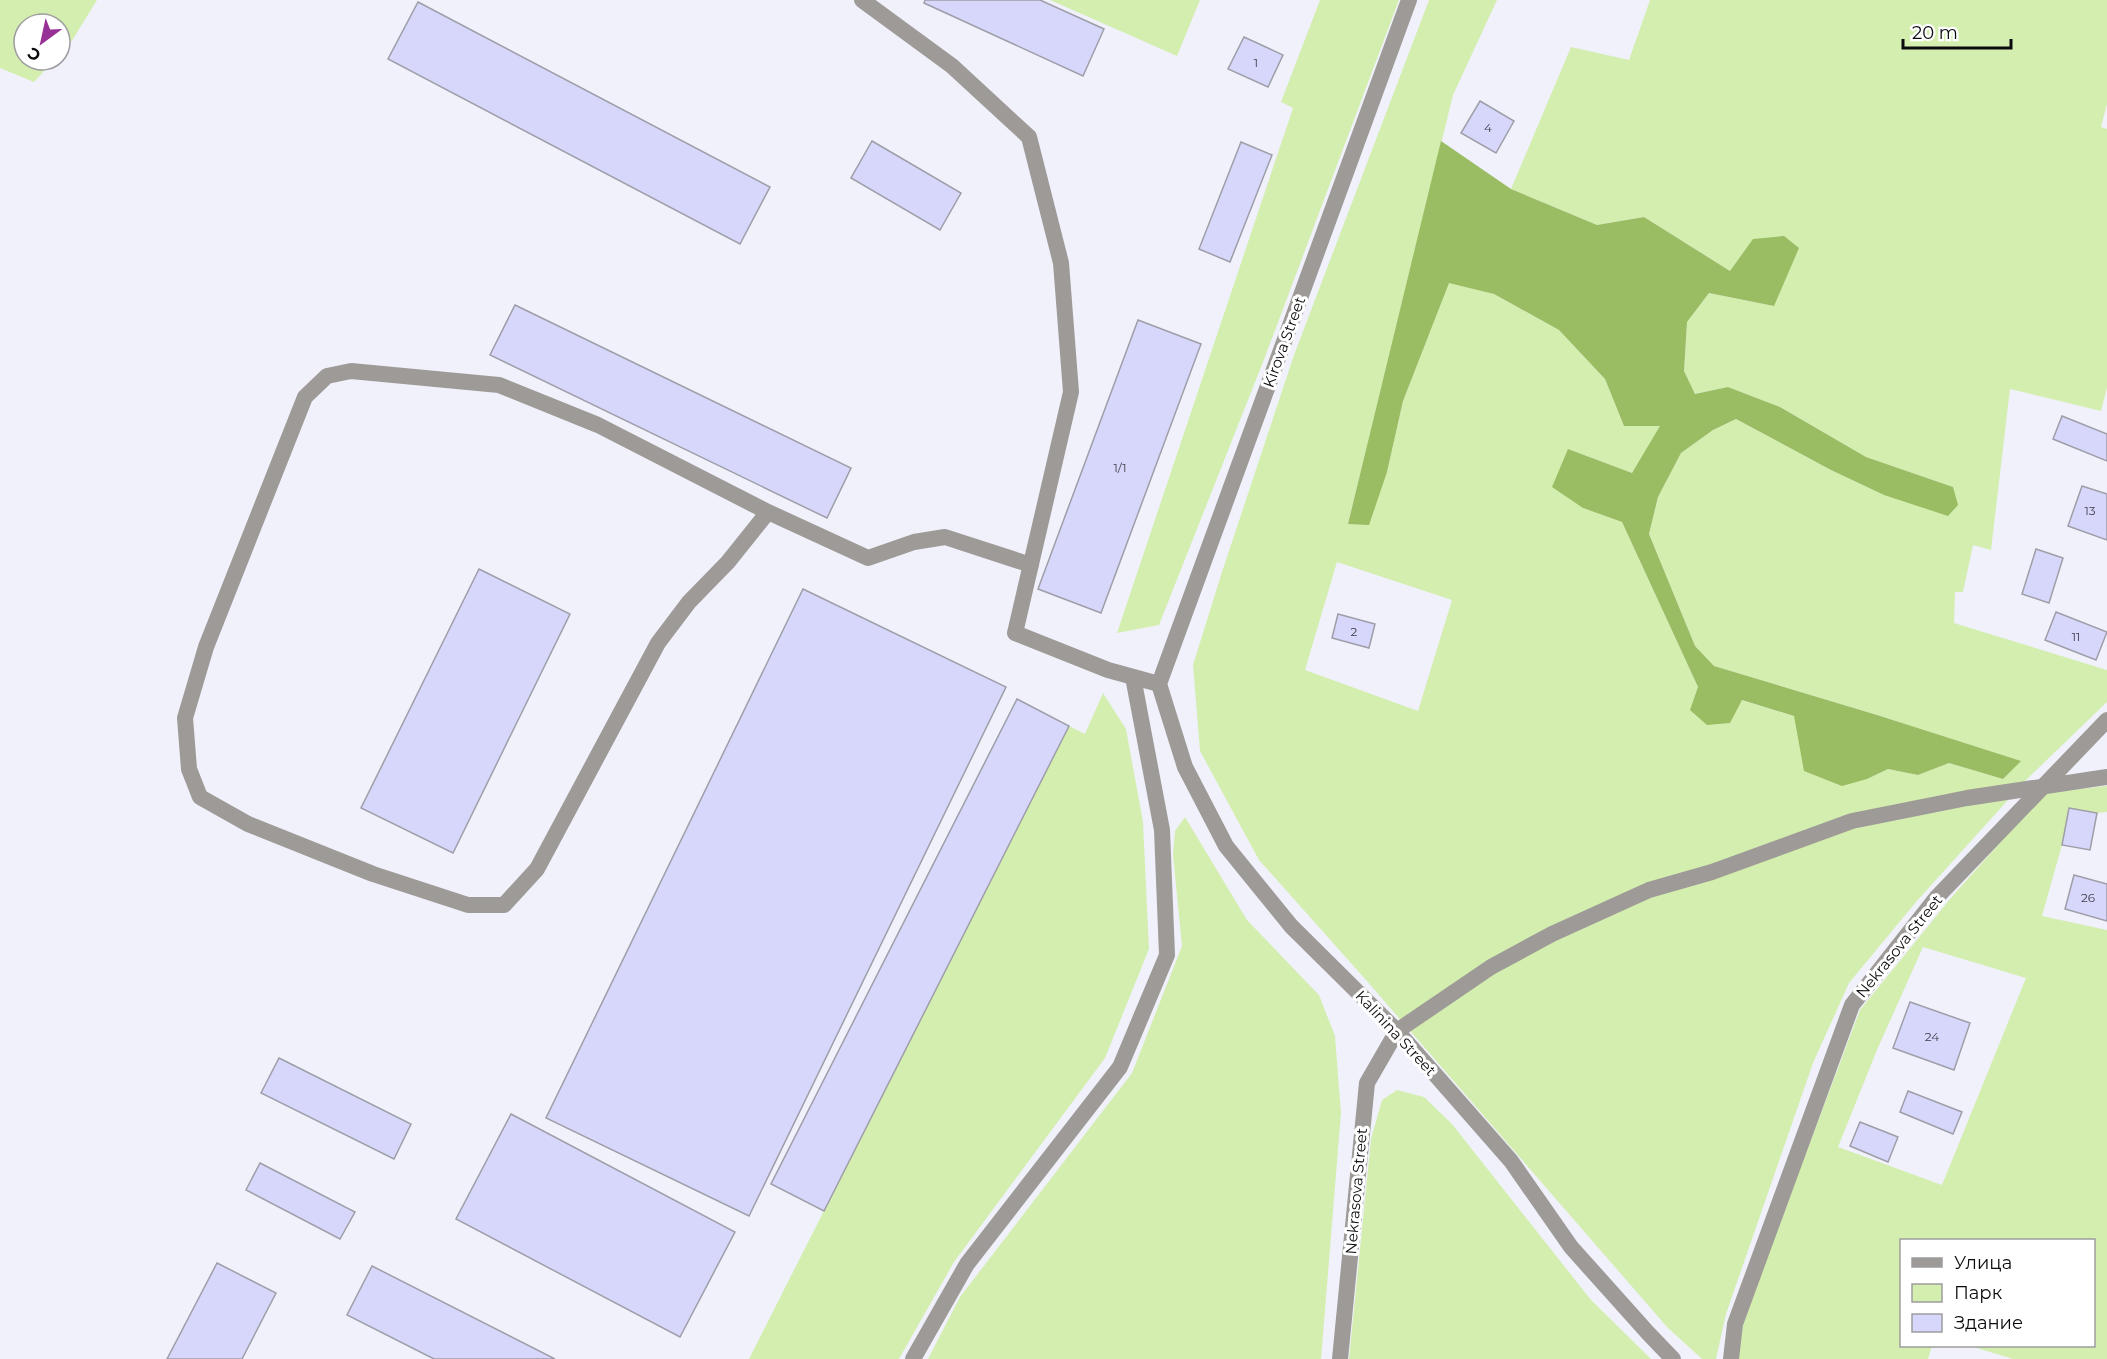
<svg xmlns="http://www.w3.org/2000/svg" width="2107" height="1359" font-family="Montserrat,sans-serif">
	<style>
		.green { fill: #d4eeb0; fill-rule: evenodd }
		.forest { fill: #9abc62 }
		.building { fill: #d7d7fc; stroke: #9e9ea8; stroke-width: 1.5 }
		.lines { fill: none; stroke-linecap: round; stroke-linejoin: round }
		.service { stroke: #9e9a97; stroke-width: 16 }
		.minor { stroke: #9e9a97; stroke-width: 16 }
		.labels { text-anchor: middle; dominant-baseline: central; stroke-width: 6; stroke-linejoin: round; paint-order: stroke }
		.number-label { font-size: 12px; fill: #3e3e4a }
		.street-label { font-size: 15px; fill: #0b0b0f; stroke: #fff }
	</style>
	<rect width="100%" height="100%" fill="#f0f1fb"/>
	<path class="green" d="M0,0H97L73,39L60,54V24H24V60H54L34,82L0,68Z
		M1050,0H1200L1177,56Z
		M1320,0H1399L1265,357L1159,625L1117,633L1293,108L1281,102Z
		M1429,0H1497L1453,95L1348,524L1387,472L1403,401L1449,282L1494,294L1559,330L1605,379L1624,426H1661L1632,473L1568,449L1583,508L1622,522L1698,687L1794,716L1867,779L1888,769L1918,775L1949,763L2003,779L2020,761L1877,715L1714,666L1695,646L1649,534L1658,497L1681,453L1713,430L1736,419L1831,470L1884,495L1953,487L1866,457L1780,407L1728,387L1695,394L1684,371L1687,322L1709,293L1774,306L1730,271L1644,217L1597,225L1511,189L1571,47L1629,60L1650,0H2107V104L2101,127L2107,129V388L2101,411L2010,389L1991,550L1973,545L1963,592H1955L1954,623L2107,670V702L2026,780L1916,902L1849,983L1813,1063L1726,1314L1716,1359H1702L1667,1327L1366,980L1259,860L1200,751L1193,665L1222,572L1294,355ZM1337,562L1452,600L1418,711L1305,670Z
		M1103,693L1126,729L1143,822L1149,949L1105,1058L954,1262L899,1359H749L1069,726L1085,734Z
		M2107,786V812L2097,813L2069,808L2062,845L2042,916L2107,930V1359H2013L1970,1346H2094V1240H1902V1346H1932L1928,1359H1736L1746,1312L1860,1010L1950,899L2044,793ZM1923,947L2026,978L1942,1185L1838,1147L1877,1050Z
		M1185,817L1247,920L1319,995L1335,1036L1341,1113L1321,1359H928L960,1297L1132,1073L1182,946L1173,855L1175,831Z
		M1397,1090L1424,1097L1452,1124L1591,1300L1651,1359H1349L1371,1139L1382,1100Z"/>
	<path class="forest" d="M1441,141L1511,189L1597,225L1644,217L1730,271L1753,239L1784,236L1799,248L1774,306L1709,293L1687,322L1684,371L1695,394L1728,387L1780,407L1866,457L1953,487L1958,505L1948,516L1884,495L1831,470L1736,419L1713,430L1681,453L1658,497L1649,534L1695,646L1714,666L1877,715L2021,761L2003,779L1949,763L1918,775L1888,769L1867,779L1842,786L1804,771L1794,716L1742,700L1730,723L1707,725L1690,710L1698,687L1622,522L1583,508L1552,487L1568,449L1632,473L1660,426H1624L1605,379L1559,330L1494,294L1449,283L1403,401L1387,472L1369,525L1348,524Z"/>
	<path class="building" d="M925,0H1040L1104,29L1083,76L924,3Z
		M418,2L770,187L740,244L388,59Z
		M1244,37L1283,55L1268,87L1228,69Z
		M1480,101L1514,121L1496,153L1461,133Z
		M872,141L961,193L940,230L851,178Z
		M1241,142L1272,155L1230,262L1199,249Z
		M515,305L851,468L827,518L490,355Z
		M1138,320L1201,344L1101,613L1038,589Z
		M2062,416L2107,434V461L2053,439Z
		M2082,486L2107,494V540L2068,526Z
		M2036,549L2063,558L2049,603L2022,594Z
		M479,569L570,614L453,853L361,808Z
		M803,589L1006,687L749,1216L546,1118Z
		M2056,612L2107,632L2096,660L2045,640Z
		M1338,614L1375,624L1369,648L1332,638Z
		M1017,699L1069,726L824,1211L771,1184Z
		M2069,808L2097,813L2090,850L2062,845Z
		M2074,875L2107,884V921L2065,909Z
		M1910,1002L1970,1023L1954,1070L1893,1048Z
		M279,1058L411,1124L394,1159L261,1093Z
		M1908,1091L1962,1112L1953,1134L1900,1112Z
		M511,1114L735,1232L680,1337L456,1219Z
		M1860,1122L1898,1137L1888,1162L1850,1146Z
		M260,1163L355,1212L340,1239L246,1190Z
		M217,1263L276,1293L242,1359H167Z
		M372,1266L555,1359H434L347,1315Z"/>
	<g class="lines">
		<path class="service" d="M862,0L952,66L1029,137L1061,263L1071,392L1015,633L1108,670L1159,684
			M768,512L728,562L689,602L658,643L537,869L504,905H468L373,874L248,824L200,797L189,769L185,718L206,647L305,397L327,376L351,371L499,385L598,425L768,512L868,558L914,542L945,537L1031,565
			M913,1359L967,1264L1120,1067L1167,955L1162,830L1133,677"/>
		<path class="minor" d="M1409,0L1159,684L1185,767L1226,846L1291,926L1397,1031L1511,1161L1571,1247L1648,1333L1673,1359
			M1340,1359L1367,1083L1397,1031L1491,967L1552,934L1649,890L1712,872L1852,821L1967,798L2107,777
			M1731,1359L1735,1324L1852,1005L1937,897L2107,720"/>
	</g>
	<g class="labels">
		<g class="number-label">
			<text x="1256" y="62">1</text>
			<text x="1488" y="127">4</text>
			<text x="1120" y="467">1/1</text>
			<text x="2090" y="510">13</text>
			<text x="1354" y="631">2</text>
			<text x="2076" y="636">11</text>
			<text x="2088" y="897">26</text>
			<text x="1932" y="1036">24</text>
		</g>
		<g class="street-label">
			<text transform="translate(1284 342) rotate(-70)">Kirova Street</text>
			<text transform="translate(1899 946) rotate(-51)">Nekrasova Street</text>
			<text transform="translate(1396 1033) rotate(47)">Kalinina Street</text>
			<text transform="translate(1356 1191) rotate(-85)">Nekrasova Street</text>
		</g>
	</g>
	<rect x="1900" y="1239" width="195" height="108" fill="#ffffff" stroke="#9d9d9f" stroke-width="1.5"/>
	<rect x="1912" y="1258" width="30" height="9" fill="#9e9a97" stroke="#9d9d9f" stroke-width="1.5"/>
	<text x="1954" y="1269" font-size="18" fill="#0b0b0f">Улица</text>
	<rect x="1912" y="1284" width="30" height="18" fill="#d4eeb0" stroke="#9d9d9f" stroke-width="1.5"/>
	<text x="1954" y="1299" font-size="18" fill="#0b0b0f">Парк</text>
	<rect x="1912" y="1314" width="30" height="18" fill="#d7d7fc" stroke="#9d9d9f" stroke-width="1.5"/>
	<text x="1954" y="1329" font-size="18" fill="#0b0b0f">Здание</text>
	<g transform="translate(42 42) rotate(213)"><circle r="28" fill="#ffffff" stroke="#9d9d9f" stroke-width="1.5"/>
	<path d="M0-4.5L10 22L0 15L-10 22Z" fill="#983195"/>
	<text y="-9" font-size="16" font-weight="bold" text-anchor="middle" fill="#0b0b0f">С</text>
	</g>
	<path d="M1903 39v9h108v-9" fill="none" stroke="#0b0b0f" stroke-width="3"/>
	<text x="1912" y="39" font-size="18" fill="#0b0b0f" stroke="#ffffff" stroke-width="4.5" paint-order="stroke">20 m</text>
</svg>
